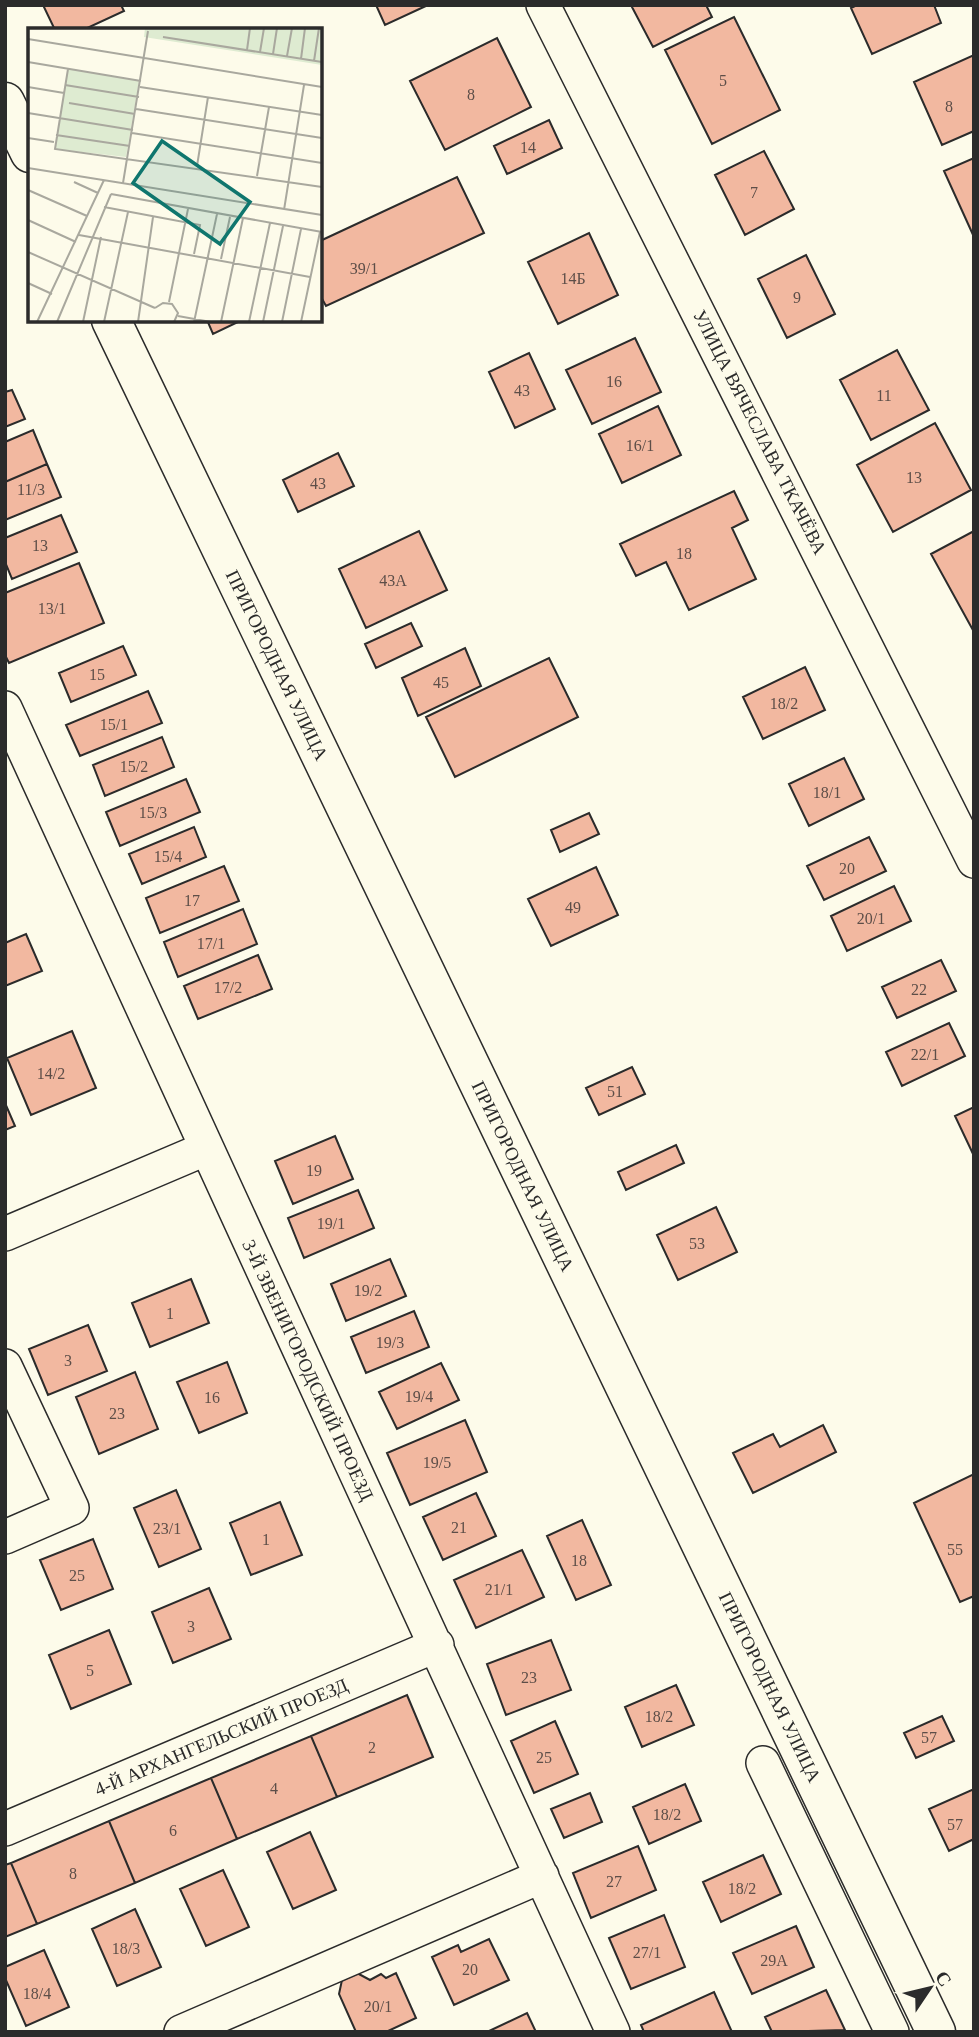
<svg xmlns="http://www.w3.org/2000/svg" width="979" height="2037" font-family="'Times New Roman',serif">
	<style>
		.building { fill: #f2b8a0; stroke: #2b2b2b; stroke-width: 2 }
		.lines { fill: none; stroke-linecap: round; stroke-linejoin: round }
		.street-casing { stroke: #2b2b2b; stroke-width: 36 }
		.secondary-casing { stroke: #2b2b2b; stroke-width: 41 }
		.street { stroke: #fdfbea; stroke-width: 33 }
		.secondary { stroke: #fdfbea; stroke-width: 38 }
		.labels { text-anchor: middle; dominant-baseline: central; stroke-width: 5; stroke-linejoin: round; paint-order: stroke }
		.number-label { font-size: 16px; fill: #5d4e48 }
		.street-label { font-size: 19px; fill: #2b2b2b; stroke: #fdfbea }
		.inset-road { fill: none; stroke: #a9a89e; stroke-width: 2 }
		.view { fill: #0f766e; fill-opacity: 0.15; stroke: #0f766e; stroke-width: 3.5 }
		.inset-edge { fill: none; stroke: #2b2b2b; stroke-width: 3.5 }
	</style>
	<rect width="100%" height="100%" fill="#fdfbea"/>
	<path class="building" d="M43,5H121L124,11L83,30H55Z
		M376,5H428L385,25Z
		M635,5H706L712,17L653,47L632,7Z
		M857,5H934L941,23L872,54L851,8Z
		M734,17L780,110L712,144L665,50Z
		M497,38L531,107L445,150L410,81Z
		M974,55V131L942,145L914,82Z
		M549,120L562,148L507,174L494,146Z
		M764,151L794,209L745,235L715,175Z
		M974,158V237L944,171Z
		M457,177L484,233L326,306L320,295V241Z
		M589,233L618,295L558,324L528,262Z
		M806,255L835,314L787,338L758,279Z
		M207,320H242L213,334Z
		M635,338L661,392L592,424L566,370Z
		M897,350L929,410L871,440L840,380Z
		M529,353L555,409L515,428L489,372Z
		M12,390L25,419L5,427V392Z
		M658,406L681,455L622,483L599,434Z
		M935,423L971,490L893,532L857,465Z
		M33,430L47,464L5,482V442Z
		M338,453L354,486L298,512L283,480Z
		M47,464L61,497L5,520V482Z
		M734,491L748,520L732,528L756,579L689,610L666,562L636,576L620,544Z
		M61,515L77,552L12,579L5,562V538Z
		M419,531L447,590L366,628L339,569Z
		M974,531V632L931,554Z
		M79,563L104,623L9,663L5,655V593Z
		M411,623L422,646L376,668L365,644Z
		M123,646L136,675L71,702L59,673Z
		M465,648L481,686L418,716L402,678Z
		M549,658L578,717L455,777L426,717Z
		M805,667L825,710L763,739L743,697Z
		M148,691L162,723L80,756L66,725Z
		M162,737L174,767L105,796L93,765Z
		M844,758L864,799L809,826L789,784Z
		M186,779L200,812L120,846L106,812Z
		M589,813L599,834L560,852L551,830Z
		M194,827L206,857L142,884L129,854Z
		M869,837L886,871L824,900L807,866Z
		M224,866L239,901L160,933L146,898Z
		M596,867L618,915L551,946L528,899Z
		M894,886L911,921L847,951L831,916Z
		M243,909L257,944L178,977L164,942Z
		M26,934L42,971L5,986V943Z
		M258,955L272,989L198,1019L184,986Z
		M941,960L956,991L897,1018L882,987Z
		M949,1023L965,1056L902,1086L886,1052Z
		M72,1031L96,1088L31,1115L7,1058Z
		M632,1067L645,1094L599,1115L586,1088Z
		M5,1103L15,1126L5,1130Z
		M974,1107V1156L955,1116Z
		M335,1136L353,1179L293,1204L275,1161Z
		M676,1145L684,1163L626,1190L618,1172Z
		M358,1190L374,1228L304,1258L288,1218Z
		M716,1207L737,1252L678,1280L657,1235Z
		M390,1259L406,1296L346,1321L331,1284Z
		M191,1279L209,1323L150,1347L132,1303Z
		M414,1311L429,1347L366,1373L351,1337Z
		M88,1325L107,1371L48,1395L29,1349Z
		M227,1362L247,1413L199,1433L177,1382Z
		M441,1363L459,1400L397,1429L379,1392Z
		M135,1372L158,1429L99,1454L76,1397Z
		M465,1420L487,1472L410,1505L387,1453Z
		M823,1425L836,1452L753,1493L733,1453L773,1434L780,1447Z
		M974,1474V1596L960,1602L914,1503Z
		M176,1490L201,1549L159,1567L134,1508Z
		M476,1493L496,1536L443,1560L423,1517Z
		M280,1502L302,1555L251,1575L230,1523Z
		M582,1520L611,1585L576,1600L547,1536Z
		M93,1539L113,1589L61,1610L40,1560Z
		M522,1550L544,1597L476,1628L454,1580Z
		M209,1588L231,1639L173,1663L152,1612Z
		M109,1630L131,1684L71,1709L49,1655Z
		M551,1640L571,1690L506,1715L487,1664Z
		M676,1685L694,1725L642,1747L625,1707Z
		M407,1695L433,1757L337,1797L311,1736Z
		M942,1716L954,1741L916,1758L904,1733Z
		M555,1721L578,1774L534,1793L511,1741Z
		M311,1736L337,1797L237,1839L211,1778Z
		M211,1778L237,1839L135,1883L109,1821Z
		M685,1784L701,1821L649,1844L633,1807Z
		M974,1789V1839L949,1851L929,1809Z
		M590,1793L602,1822L564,1838L551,1809Z
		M109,1821L135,1883L37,1924L11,1863Z
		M310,1832L336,1890L293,1909L267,1852Z
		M638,1846L656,1890L591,1918L573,1873Z
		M763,1855L781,1894L721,1922L703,1882Z
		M11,1863L37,1924L5,1937V1865Z
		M223,1870L249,1927L206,1946L180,1889Z
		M135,1909L161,1967L117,1986L92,1929Z
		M664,1915L685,1967L631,1989L609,1938Z
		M796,1926L814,1967L752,1994L733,1953Z
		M489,1939L509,1980L454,2005L432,1957L458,1945L461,1952Z
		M44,1950L69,2007L26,2026L5,1978V1967Z
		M357,1973L370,1980L381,1974L386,1978L396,1973L416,2018L386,2032H356L339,1994L342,1980Z
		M826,1990L845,2030L772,2032L765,2017Z
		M714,1992L732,2032H644L641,2025Z
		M527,2013L536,2032H487Z"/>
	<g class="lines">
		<g class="street-casing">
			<path id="street" d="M543,5L974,861
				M5,708C206,1151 411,1590 613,2032
				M5,1234L205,1149
				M5,1366L72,1508L5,1537
				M763,1763L892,2032
				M5,1829L437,1645
				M181,2032L542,1876"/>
		</g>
		<g class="secondary-casing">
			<path id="secondary" d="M5,102L30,153
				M111,320L936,2032"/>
		</g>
		<use href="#street" class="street"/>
		<use href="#secondary" class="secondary"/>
	</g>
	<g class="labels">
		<g class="number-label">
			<text x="723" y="80">5</text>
			<text x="471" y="94">8</text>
			<text x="949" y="106">8</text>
			<text x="528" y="147">14</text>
			<text x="754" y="192">7</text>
			<text x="364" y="268">39/1</text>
			<text x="573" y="278">14Б</text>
			<text x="797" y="297">9</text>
			<text x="614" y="381">16</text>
			<text x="522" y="390">43</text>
			<text x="884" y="395">11</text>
			<text x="640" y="445">16/1</text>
			<text x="914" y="477">13</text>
			<text x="318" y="483">43</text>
			<text x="31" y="489">11/3</text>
			<text x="40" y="545">13</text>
			<text x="684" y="553">18</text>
			<text x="393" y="580">43А</text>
			<text x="52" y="608">13/1</text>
			<text x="97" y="674">15</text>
			<text x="441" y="682">45</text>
			<text x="784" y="703">18/2</text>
			<text x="114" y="724">15/1</text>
			<text x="134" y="766">15/2</text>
			<text x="827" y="792">18/1</text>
			<text x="153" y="812">15/3</text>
			<text x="168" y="856">15/4</text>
			<text x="847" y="868">20</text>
			<text x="192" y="900">17</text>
			<text x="573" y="907">49</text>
			<text x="871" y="918">20/1</text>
			<text x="211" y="943">17/1</text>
			<text x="228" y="987">17/2</text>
			<text x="919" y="989">22</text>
			<text x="925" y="1054">22/1</text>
			<text x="51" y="1073">14/2</text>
			<text x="615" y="1091">51</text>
			<text x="314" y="1170">19</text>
			<text x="331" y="1223">19/1</text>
			<text x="697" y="1243">53</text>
			<text x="368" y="1290">19/2</text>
			<text x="170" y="1313">1</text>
			<text x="390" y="1342">19/3</text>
			<text x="68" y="1360">3</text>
			<text x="419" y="1396">19/4</text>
			<text x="212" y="1397">16</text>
			<text x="117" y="1413">23</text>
			<text x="437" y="1462">19/5</text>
			<text x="459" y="1527">21</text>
			<text x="167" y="1528">23/1</text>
			<text x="266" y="1539">1</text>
			<text x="955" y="1549">55</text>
			<text x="579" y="1560">18</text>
			<text x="77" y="1575">25</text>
			<text x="499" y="1589">21/1</text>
			<text x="191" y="1626">3</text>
			<text x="90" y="1670">5</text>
			<text x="529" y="1677">23</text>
			<text x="659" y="1716">18/2</text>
			<text x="929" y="1737">57</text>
			<text x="372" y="1747">2</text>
			<text x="544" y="1757">25</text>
			<text x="274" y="1788">4</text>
			<text x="667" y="1814">18/2</text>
			<text x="955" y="1824">57</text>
			<text x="173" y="1830">6</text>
			<text x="73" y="1873">8</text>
			<text x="614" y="1881">27</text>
			<text x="742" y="1888">18/2</text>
			<text x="126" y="1948">18/3</text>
			<text x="647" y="1952">27/1</text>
			<text x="774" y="1960">29А</text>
			<text x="470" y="1969">20</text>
			<text x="37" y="1993">18/4</text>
			<text x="378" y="2006">20/1</text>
		</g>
		<g class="street-label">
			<text transform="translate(760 432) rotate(63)">УЛИЦА ВЯЧЕСЛАВА ТКАЧЁВА</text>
			<text transform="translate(277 665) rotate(64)">ПРИГОРОДНАЯ УЛИЦА</text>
			<text transform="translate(523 1176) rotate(64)">ПРИГОРОДНАЯ УЛИЦА</text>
			<text transform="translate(308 1370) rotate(65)">3-Й ЗВЕНИГОРОДСКИЙ ПРОЕЗД</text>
			<text transform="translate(770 1687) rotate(64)">ПРИГОРОДНАЯ УЛИЦА</text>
			<text transform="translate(221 1737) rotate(-23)">4-Й АРХАНГЕЛЬСКИЙ ПРОЕЗД</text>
		</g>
	</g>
	<g transform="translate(28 28)">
		<rect width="294" height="294" fill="#fdfbea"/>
		<path d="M117,0H294V37L116,9ZM40,41L111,53L98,129L27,121Z" fill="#deebd1"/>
		<path class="inset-road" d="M135,9L294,34M0,11L294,59M219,22L222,0M232,24L236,0M245,26L249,0M259,28L264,0M273,31L277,0M286,33L291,0M0,34L113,53M40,41L27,121L294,159M37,57L111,69M0,59L36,65M112,59L294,87M41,75L107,86M108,81L294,110M0,85L105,102M104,105L294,135M28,107L102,118M0,110L26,114M169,138L180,69M0,140L294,187M229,148L241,79M46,154L70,165M95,155L120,3M0,162L59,188M83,166L294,204M76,179L172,197L166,226M256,182L276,57M0,192L48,214M51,207L282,249M0,224L127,280M193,231L202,189M0,255L24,266M141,274L160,181M127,280L135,275L144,276L150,285L146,294M150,288L183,294M9,294L76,152M29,294L83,166M55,294L73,209M76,294L100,184M110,294L125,189M166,294L189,186M193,294L215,190M221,294L242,195M235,294L255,198M254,294L273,201M273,294L292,204"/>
		<path class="view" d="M134,113L222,174L192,216L105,155Z"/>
		<rect width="294" height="294" class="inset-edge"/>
	</g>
	<rect width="979" height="2037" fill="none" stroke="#2b2b2b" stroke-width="14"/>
	<g transform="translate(930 1988) rotate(55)" stroke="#fdfbea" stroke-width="5" paint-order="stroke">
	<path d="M0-5L12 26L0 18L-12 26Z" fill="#2b2b2b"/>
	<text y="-10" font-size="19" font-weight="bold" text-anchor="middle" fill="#2b2b2b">С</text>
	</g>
</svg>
